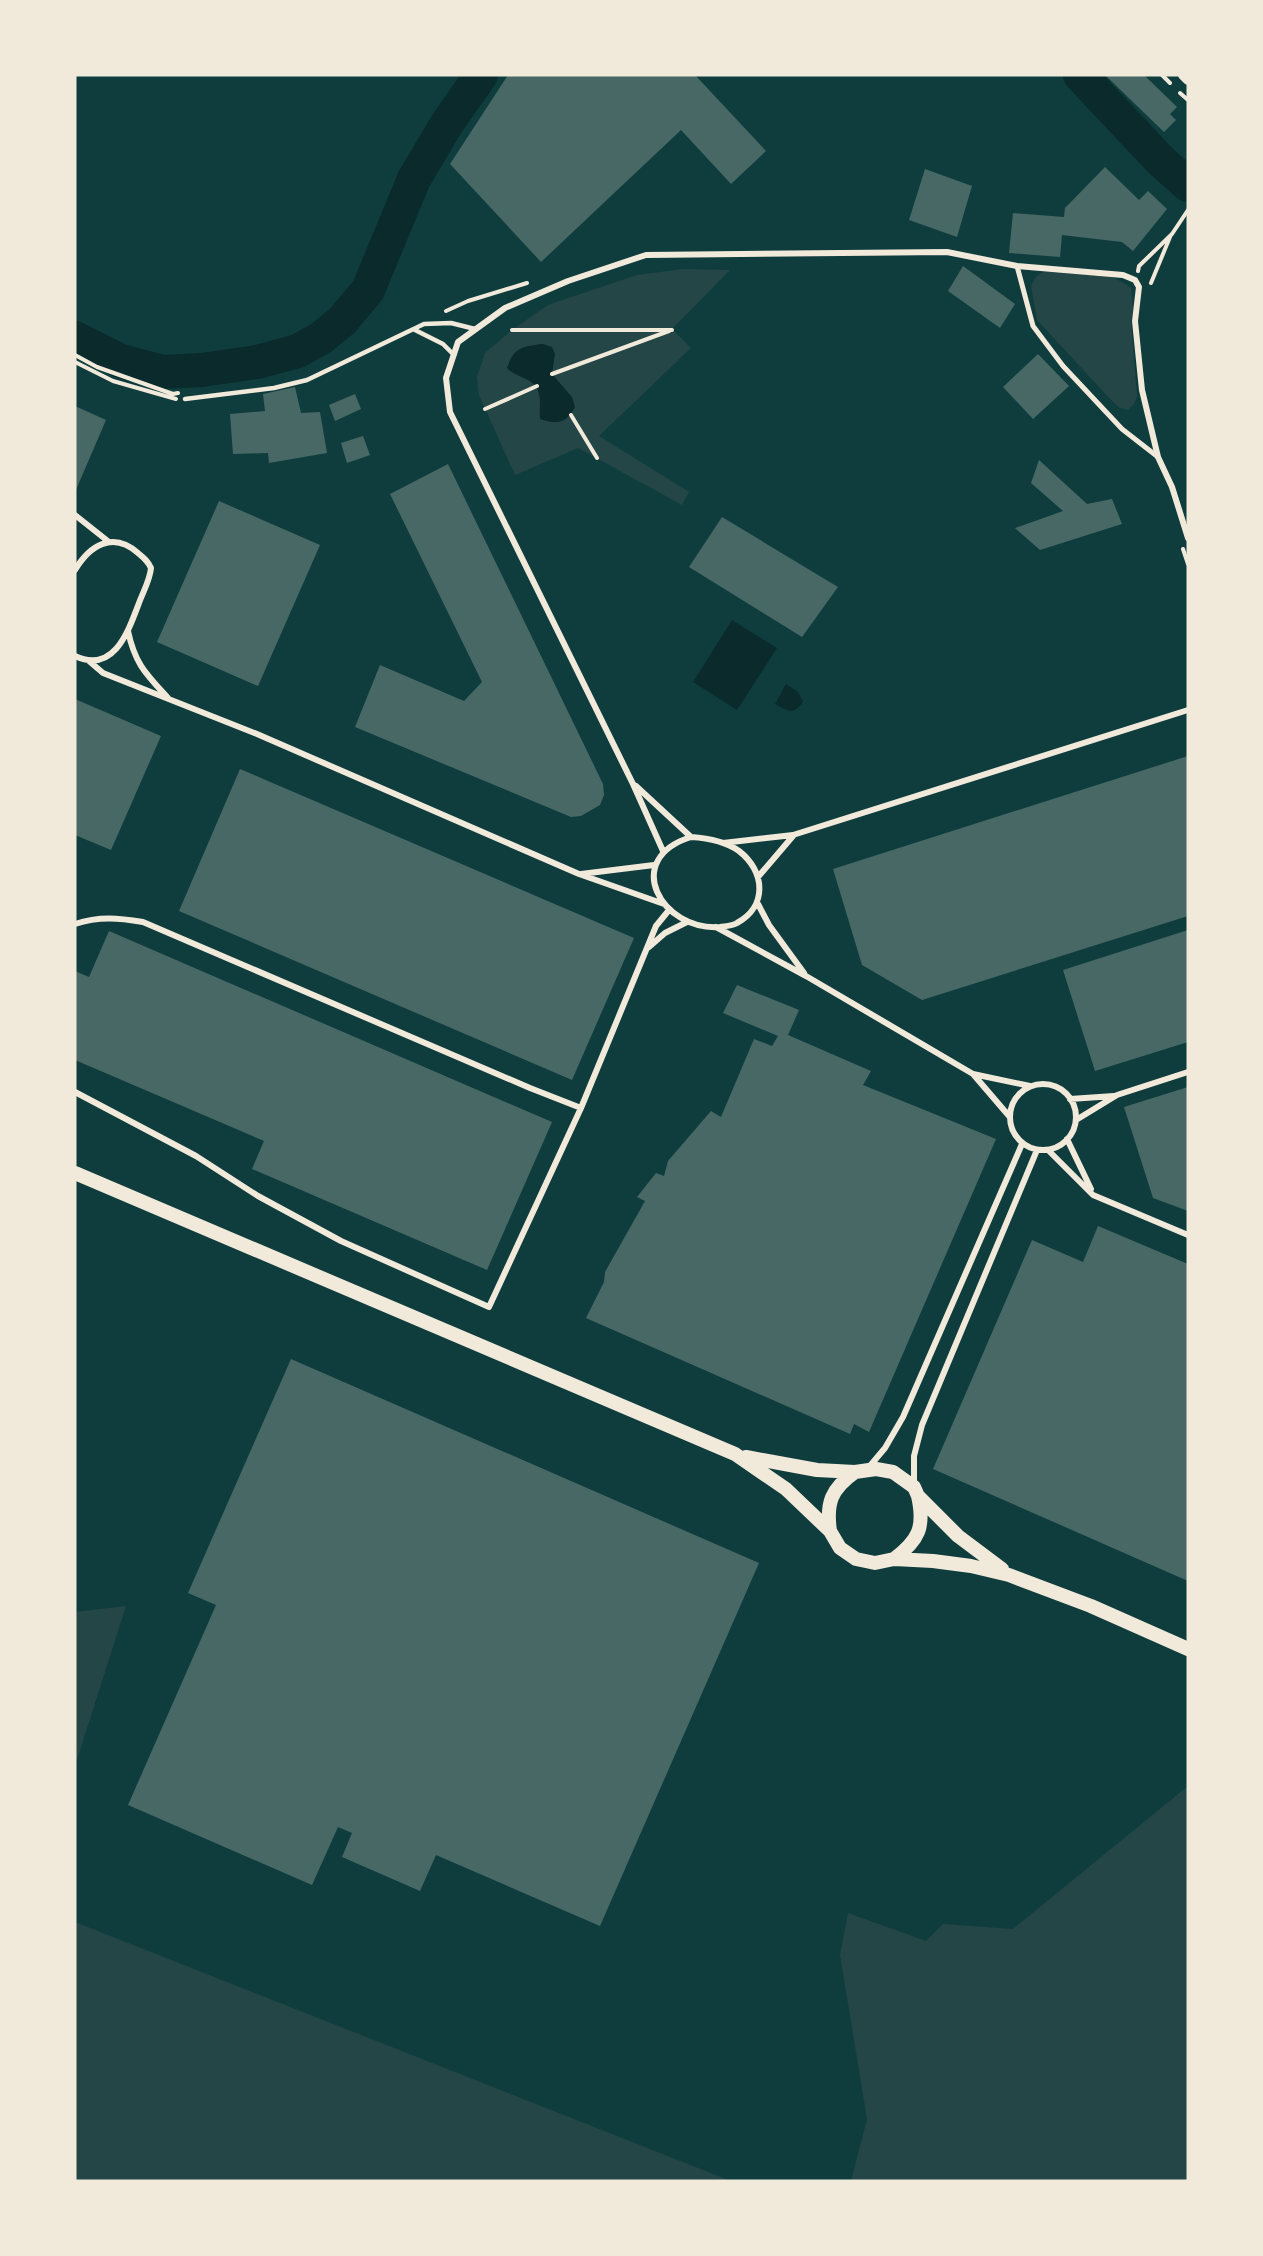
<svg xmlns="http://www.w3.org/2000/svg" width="1263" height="2256" font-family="'Work Sans',sans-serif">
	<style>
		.green { fill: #244646 }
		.water { fill: #0a2a2b }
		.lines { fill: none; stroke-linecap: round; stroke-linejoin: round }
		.river { stroke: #0a2a2b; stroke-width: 34 }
		.building { fill: #486865 }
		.path { stroke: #f1e9da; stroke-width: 4 }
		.service { stroke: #f1e9da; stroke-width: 4.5 }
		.pedestrian { stroke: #f1e9da; stroke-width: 5 }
		.minor { stroke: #f1e9da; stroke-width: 6 }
		.tertiary { stroke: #f1e9da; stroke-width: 10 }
		.primary { stroke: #f1e9da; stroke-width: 14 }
	</style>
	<rect width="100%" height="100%" fill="#0f3d3e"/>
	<path class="green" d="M683,269L730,270L672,329L691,348L599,436L689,492L682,505L578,448L515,475L479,395L477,377L485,353L512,330L548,305L637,275Z
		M1048,271C1075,273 1109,269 1131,288L1133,308L1131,321L1137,396L1134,404L1128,410L1120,408L1113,402L1037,320L1031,286L1035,278L1041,273Z
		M126,1606L75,1766V1612Z
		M1188,1786V2181H851L867,2119L840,1955L848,1913L926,1941L943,1924L1013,1929Z
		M75,1922L731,2181H75Z"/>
	<path class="water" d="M543,344L552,347L555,354L552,374L572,397L575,407C567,423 557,425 540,419C539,410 541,402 539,394C536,377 517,379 507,368C513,348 523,346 543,344Z
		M732,620L777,648L737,710L693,682Z
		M786,684L798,692L803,701C795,716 787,711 775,704Z"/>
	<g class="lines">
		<path class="river" d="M1080,75L1161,161L1188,185
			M75,338L121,361L162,372L202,370L257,362L298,351L321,338L342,321L368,290L414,179L446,125L481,75"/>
	</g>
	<path class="building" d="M508,75H695L766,151L731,184L681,130L541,262L450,164Z
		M1105,75H1144L1177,107L1170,114L1176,120L1164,132Z
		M1105,167L1139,200L1148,191L1167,209L1133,251L1122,242L1062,235L1060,257L1009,253L1013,213L1064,217L1065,208Z
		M925,169L972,186L957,237L909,220Z
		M963,266L1015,304L1000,328L948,291Z
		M1038,354L1069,386L1033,419L1003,387Z
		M295,387L301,413L320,412L327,453L269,463L268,453L233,454L230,414L265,411L263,394Z
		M355,394L361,409L335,421L329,405Z
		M75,406L106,420L75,492Z
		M363,436L370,455L347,463L341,443Z
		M1039,460L1087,504L1112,499L1122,524L1040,550L1015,528L1063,511L1031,483Z
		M448,464L603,784L604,795L600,805L581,816L571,817L355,727L380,665L464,701L482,682L390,494Z
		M219,501L320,545L258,686L157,642Z
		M722,517L838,587L802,637L689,567Z
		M75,699L161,736L111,850L75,835Z
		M1188,756V916L922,1000L862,965L833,869Z
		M240,769L634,938L572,1080L179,911Z
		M1188,930V1042L1095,1071L1063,970Z
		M109,931L552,1122L487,1270L252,1169L264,1141L75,1060V971L89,977Z
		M737,985L799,1010L788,1035L871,1071L863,1085L996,1139L869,1432L854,1424L850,1434L586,1318L604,1282L605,1272L645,1201L637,1197L656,1173L664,1176L668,1161L711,1111L721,1117L754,1039L772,1046L778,1036L723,1013Z
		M1188,1087V1211L1153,1198L1124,1107Z
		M1098,1226L1188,1264V1581L933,1469L1032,1240L1083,1262Z
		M291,1359L759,1563L600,1926L436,1855L420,1891L342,1857L352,1833L338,1827L312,1885L128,1805L216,1605L188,1593Z"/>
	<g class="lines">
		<path class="path" d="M1162,75L1170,83
			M1180,93L1188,100
			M1138,271L1139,266L1172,234L1188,210
			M1151,283L1170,237
			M446,311L468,301L527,283
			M512,330H672
			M75,355L97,367L173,394L178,393
			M75,362L113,381L176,399
			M552,374L669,331
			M485,409L537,386
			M571,415L597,458
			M1183,549L1188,564"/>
		<path class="service" d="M415,330L443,344L454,355
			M185,399L274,388L307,380L424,324L451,323L475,329"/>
		<path class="pedestrian" d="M1017,266L1033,326L1063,366L1122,429L1158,457"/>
		<path class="minor" d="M75,515L109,542
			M75,570C90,545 113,531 138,553C144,558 148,561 151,568C150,580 143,592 139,603C128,632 114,674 75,656
			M128,631C135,664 146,674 168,698
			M89,661L103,673L257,734L579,874L664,904
			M636,786L691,837
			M691,837C707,838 725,841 739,851C765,871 768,906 737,923C732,926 726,926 720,927C661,931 621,859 691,837Z
			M723,843L793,835L1188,710
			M663,851L633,784L450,412L446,378L458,342L505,308L568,281L646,255L947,252L1017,266L1123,275L1135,280L1139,287L1135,321L1142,390L1158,457L1172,487L1188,538
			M581,874L654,865
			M758,877L793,836
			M758,904L769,925L804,973
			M75,924C99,916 119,918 143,922L530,1088L581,1108
			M716,927L806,976L973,1074L1030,1086
			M649,947L665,933L687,922
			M973,1074L1009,1116
			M1010 1117a33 33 0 1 1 66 0a33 33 0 1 1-66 0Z
			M75,1092L196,1156L258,1196L341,1241L489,1307L581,1108L656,926L669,910
			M1070,1099L1114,1096
			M1076,1120L1117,1095L1188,1072
			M1067,1139L1091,1189
			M1048,1150L1093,1195L1188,1235
			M869,1467L885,1448L903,1417L1022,1144
			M914,1485V1456L922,1425L1037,1150"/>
		<path class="tertiary" d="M1183,75L1188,80"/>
		<path class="primary" d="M75,1173L735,1454L786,1489L830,1531L840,1548L856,1559L875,1563L894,1559L933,1561L971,1566L1009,1575L1091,1606L1188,1649
			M746,1457L817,1470L855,1472L876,1469L893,1472L914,1487L918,1496L958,1536L1002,1569
			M830,1531C826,1503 831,1489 855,1472
			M894,1559C919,1540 925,1527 918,1496"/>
	</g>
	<rect width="1263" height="2256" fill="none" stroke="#f1e9da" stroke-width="153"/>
</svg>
